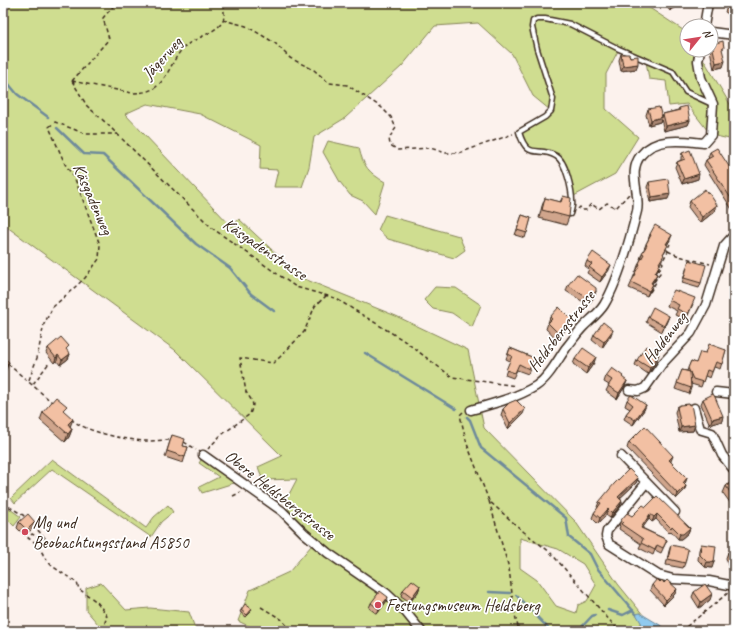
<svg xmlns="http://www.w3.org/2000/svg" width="737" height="634" font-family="Caveat,sans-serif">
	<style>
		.green { fill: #cfdd90; stroke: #858457; fill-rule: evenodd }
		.water { fill: #90caef; stroke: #6e8a9b }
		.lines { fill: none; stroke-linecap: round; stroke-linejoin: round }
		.stream { stroke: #6e8a9b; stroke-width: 2.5 }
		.service-casing { stroke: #3b2a1e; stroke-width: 7 }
		.minor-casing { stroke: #3b2a1e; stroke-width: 11 }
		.path { stroke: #3b2a1e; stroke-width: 1.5; stroke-dasharray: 4 3; stroke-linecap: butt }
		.service { stroke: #fff; stroke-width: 4 }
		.minor { stroke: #fff; stroke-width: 8 }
		.wall { fill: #d0a58c; stroke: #3b2a1e }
		.shaded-wall { fill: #a98672; stroke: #3b2a1e }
		.building { fill: #f2c0a3; stroke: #3b2a1e }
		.poi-dot { fill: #d1495b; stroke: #fff; stroke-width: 1.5 }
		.labels { text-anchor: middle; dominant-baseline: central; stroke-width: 3.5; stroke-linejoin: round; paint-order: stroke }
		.street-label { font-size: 17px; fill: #3b2a1e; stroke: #fff }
		.poi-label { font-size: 17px; fill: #3b2a1e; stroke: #fff; text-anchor: start }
	</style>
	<rect width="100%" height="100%" fill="#fcf2ed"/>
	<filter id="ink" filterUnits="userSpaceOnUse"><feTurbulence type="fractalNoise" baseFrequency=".025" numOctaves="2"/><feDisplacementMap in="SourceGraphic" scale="8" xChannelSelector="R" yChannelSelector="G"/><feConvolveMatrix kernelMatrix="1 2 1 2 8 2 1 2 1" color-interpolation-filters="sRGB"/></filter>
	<g filter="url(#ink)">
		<path class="green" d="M3,3H642L686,32L687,50H698L734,111V140L711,135L687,104L669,106L666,81L649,79L646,61L619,49L606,74V109L638,137L615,174L572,197C570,188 564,164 558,157C553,151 539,152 530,151L519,132L533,125L550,110L533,96L512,54L478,23L435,26L402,66L345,118L314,137L309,167L302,187H274L278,170L260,169L261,145L200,114L147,104L125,114L232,227L239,219L302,278L396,316L468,350L484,428L575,521L618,584L644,616L639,628L640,631H259L238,621L250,590L289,572L317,539L295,527L286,500L297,479L263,480L258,467L282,456L175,350L3,224ZM520,538L558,549L583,564L596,585L587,601L578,605L576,613L556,606L537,580L520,568Z
			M328,141L359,148C363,166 369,173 385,182L375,214L363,201L350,195L340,182L323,152Z
			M385,215L459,236L465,250L454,258L388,239L378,230Z
			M435,287L456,288L481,305L472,327L452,313L433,309L424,300Z
			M203,457L237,482L202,493L199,487L219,477L199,463Z
			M52,459L146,528L154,517L168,505L173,512L161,522L151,537L52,469L15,503L11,498Z
			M3,504L21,517L14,526L3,515Z
			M101,583L126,610L150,608L189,612L196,631H104L86,610V588Z"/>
		<path class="water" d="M640,613L660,625L667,631H646L636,614Z"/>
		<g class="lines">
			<path class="stream" d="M3,77L17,94L48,117
				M57,128L84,154L103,155L196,244L230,268L251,294L274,311
				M365,353L456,409
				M467,417L470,420L481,448L566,518L569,537L590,554L597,568L636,614
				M489,592L510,593
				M516,595L549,629L560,631
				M608,610L623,615L633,610
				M578,631L592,616L595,615"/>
			<g class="service-casing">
				<path id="service" d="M570,214C571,210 573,206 572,201C572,191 566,161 556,156C538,145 528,162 519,132L545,117L551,111L553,99L537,49L532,27L533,21L537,19H545L570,24L619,49L673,72L686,92L712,104"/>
			</g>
			<g class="minor-casing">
				<path id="minor" d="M704,26L708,3
					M711,32L734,35
					M629,390L638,391L645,388L662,364L691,333L706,305L724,246L734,235
					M716,392L734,394
					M694,408L700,429L702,430L712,433L722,455L734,470
					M471,410C492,404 516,398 536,386C549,377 557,361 566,348C572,341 577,333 583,327C590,320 599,313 604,305C619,280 630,239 637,211C641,194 627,172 641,155C656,136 684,141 704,143L711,135L713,104L701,78L698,61L700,50
					M203,455L282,511L304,533L328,553L386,593L404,610L421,631
					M621,456L675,512
					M646,483L607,531L606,536L609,544L658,575L673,579L709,581L734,586"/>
			</g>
			<path class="path" d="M223,20L246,26L275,43L290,58L314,70L329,83L347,85L381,107L391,117L396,128L389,138L390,145L398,150L430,148L446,153H459L513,134
				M734,59V66
				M72,81L87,106L105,122L212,228L296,287L335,298L403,340L452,377L516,386
				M72,81L132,93C141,93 149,92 156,87C170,76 173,55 187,45C197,37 216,33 223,21C225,15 224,9 222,3
				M72,81L109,39L103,18L116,3
				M578,209L580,207L582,210H586L591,204L599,209L607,203L616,208L629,194
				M668,251C681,258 695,260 710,264
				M650,292L656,282H654L660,273L658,272L663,263L662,262L668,251L667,250L670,244
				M8,364L53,403
				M29,380L37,358L44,324L53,307L85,278L99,259L100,245L75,179L65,164L49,127L55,122L86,134H118
				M33,384L49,363
				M463,412L460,415L467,444L489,501L524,532L550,552L619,631
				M71,419C85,432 126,440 146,441C154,441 163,440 171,440
				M184,442L196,450
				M208,449L220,436L250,414L253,405L252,401L246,392L240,358L273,363L280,357L304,332L315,306L326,296
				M233,496L241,492
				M489,501L509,568L514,611L519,631
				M3,503L23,515L26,518
				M33,525L47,540
				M47,540H43L32,534L28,538L36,543L43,554V556L52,566L77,583L79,589L97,602L106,614L107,617L105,622V631
				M261,607L281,619L292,631
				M681,631L728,593"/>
			<use href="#service" class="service"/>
			<use href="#minor" class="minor"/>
		</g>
		<path class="wall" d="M664,3H682L670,11Z
			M734,3V17L725,12L727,7Z
			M712,44L723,67L714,69L710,50H711V47Z
			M621,54L630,57L636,69L621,71L619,60Z
			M679,108L690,120L688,125L664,131L661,119L663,114L678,110Z
			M648,109L662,117L660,122L649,125L646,115Z
			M710,152L734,174V210L733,211L704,165L706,160L709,158L708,157Z
			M682,153L698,179L682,184L675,167L677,162L681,160V157Z
			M649,182L668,199L650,202L647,187Z
			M563,196L569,217L566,225L539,218L542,206L545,198L560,202Z
			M690,201L717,205L715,211L700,223L688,207Z
			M522,215L531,218L525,238L515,235Z
			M650,234L670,240L667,245L666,250L663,254L662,260L660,264L658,270L656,274H657L655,279L652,284L651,289L647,296L629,288L633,279V278L637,269V268L639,263L641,259H640L642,253L644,250V249L646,244L648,240Z
			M689,260L701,283L699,288L682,283Z
			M587,261L609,270L600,282L587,273L589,269L585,266Z
			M568,285L596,291L594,297L588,305L566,291Z
			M669,300L693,304L686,320L675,315L677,311L667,306Z
			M669,316L667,321L662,332L646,322L648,317Z
			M550,317L572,320L570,325L557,339L546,329Z
			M594,335H611L602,348L592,340Z
			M48,348L67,351L70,354L68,359L60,365L57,361L54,363L46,353Z
			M510,348L534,358L528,374L517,370L513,378L505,375L510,361L506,359Z
			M726,350L720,369L714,367L710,378L705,376L701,387L691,384V382V388L689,394L675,389L682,370L687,371L691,361L696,363L705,353Z
			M575,359L594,363L586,374L573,364Z
			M637,360H657L648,374L635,365Z
			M606,376L622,378L627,381L625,386L617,399L606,391L609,385L604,382Z
			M703,399L722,421L710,425L701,404Z
			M627,400L646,405L644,410L633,425L624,419L626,414L630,409L625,406Z
			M689,405L693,431L679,432L675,412L677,407Z
			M503,409L523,414L508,429L501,415Z
			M43,412H65L70,426L72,429L69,437L65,442L40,420Z
			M734,412V425L733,415Z
			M172,435L183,446L188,447L183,463L165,457Z
			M629,442L671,461V462L687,478L684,484L686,486L684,491L676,499L627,448Z
			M638,478L636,483L620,498L622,501L620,506L610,518L606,515L598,524L592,518L594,513L598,508L597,507L599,502Z
			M734,480V508L723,493L726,486Z
			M646,507L690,528L688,533L681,539H678L671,531L669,533L656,519L652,522L649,519L642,528L667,540L661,553L655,550L653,555L639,548L641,544L619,529L620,526L619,525L621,520L632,516Z
			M19,522H35L33,528L25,536L17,528Z
			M701,544L712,568L705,567L698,560L699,550Z
			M671,545L685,563L683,568L666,565L669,551Z
			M734,550V571L730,572L726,558L728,552Z
			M660,582L664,583L675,594L664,605L650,590L652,585Z
			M420,586L418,592L410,602L401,596L403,590Z
			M694,592L710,600L699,608L692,597Z
			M386,602L377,614L369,608L371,603Z
			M241,610L251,612L246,617L240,612Z"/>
		<path class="shaded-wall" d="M673,3H682L670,11Z
			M725,61L723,67L714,69L716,63Z
			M638,64L636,69L621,71L623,66Z
			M662,117L660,122L649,125L651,120Z
			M690,120L688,125L664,131L666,126Z
			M699,174L698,179L682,184L684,179Z
			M670,194L668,199L650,202L652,197Z
			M717,205L715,211L700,223L702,217Z
			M672,235L670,240L664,250L666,244Z
			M660,264L658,270L653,278L655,273Z
			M611,265L609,270L600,282L602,277Z
			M657,274L655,279L649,288L651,283Z
			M653,284L651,289L647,296L649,291Z
			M596,291L594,297L588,305L590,300Z
			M669,316L667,321L662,332L664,326Z
			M572,320L570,325L557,339L559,334Z
			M613,330L611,335L602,348L604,342Z
			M70,354L68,359L60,365L62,360Z
			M659,354L657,360L648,374L650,368Z
			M58,355L57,361L54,363L56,358Z
			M596,357L594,363L586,374L588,368Z
			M9,362L6,370L3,374V369Z
			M627,381L625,386L617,399L619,393Z
			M646,405L644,410L633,425L635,420Z
			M525,409L523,414L508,429L510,423Z
			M723,416L722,421L710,425L712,419Z
			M73,419L70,427L65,433L68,424Z
			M695,425L693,431L679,432L681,427Z
			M72,429L69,437L65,442L68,434Z
			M673,456L671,461L667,465L669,460Z
			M638,478L636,483L616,502L618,497Z
			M687,478L685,484L681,488L683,483Z
			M686,486L684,491L676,499L678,494Z
			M622,501L620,506L610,518L612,513Z
			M608,509L606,515L598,524L600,518Z
			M650,514L649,519L639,533L641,528Z
			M657,514L656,519L652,522L654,517Z
			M35,522L33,528L25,536L27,530Z
			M690,528L688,533L681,539H678L680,534Z
			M707,562H714L712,568L705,567Z
			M734,566V571L730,572L732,567Z
			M420,586L418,592L410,602L412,597Z
			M677,589L675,594L664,605L666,600Z
			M712,594L710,600L699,608L701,602Z
			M388,597L386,602L377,614L379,609Z"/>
		<path class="building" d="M730,3H734V11L727,7Z
			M723,41L724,48L722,49L725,61L716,63L712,44Z
			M621,54H629L630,57L638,56V64L623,66Z
			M687,106L690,120L666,126L663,114L680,110L679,108Z
			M659,107L662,117L651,120L648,109Z
			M717,148L734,174V203L706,160L713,156L710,152Z
			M690,150L699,174L684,179L677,162L685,159L682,153Z
			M668,179L670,194L652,197L649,182Z
			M705,189L708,194L709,193L717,205L702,217L690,201Z
			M563,196L571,198L569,217L542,210L545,198L561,202Z
			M522,215L531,218L527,233L517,230Z
			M655,225L672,235L666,244L668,245L663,254L664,255L659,263L660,264L655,273L657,274L651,283L653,284L649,291L631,282L636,274L635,273L640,264L639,263L644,254L642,253L647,245L646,244L651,235L650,234Z
			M593,252L611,265L602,277L589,267L592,264L587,261Z
			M689,260L706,265L701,283L684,278Z
			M577,274L596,288V291L590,300L568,285Z
			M674,290L695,298L688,314L677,309L679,305L669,300Z
			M559,307L572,320L559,334L548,323L552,319L550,317Z
			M653,307L669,316L664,326L648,317Z
			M603,322L613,330L604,342L594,335Z
			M61,337L69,346L66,349L70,354L62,360L58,355L56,358L48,348Z
			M709,344L726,350L722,364L716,362L712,372L707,370L703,382L693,379L688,368L691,361L696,363L700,352L706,353Z
			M646,346L659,354L650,368L637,360Z
			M510,348L534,358L529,369L519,364L515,373L506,370L512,356L508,354Z
			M583,348L596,357L588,368L575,359Z
			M3,357L9,362L3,369Z
			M612,368L623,376L622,377L627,381L619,393L608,386L612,380L606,376Z
			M682,370L690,372L691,388L677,383Z
			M713,394L715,397L723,416L712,419L703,399Z
			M631,395L646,405L635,420L626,414L633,405L627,400Z
			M56,397L67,406L63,410L73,419L68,424L72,429L68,434L43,412Z
			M516,400L525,409L510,423L503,409L509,403Z
			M689,404V405L691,404L695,425L681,427L677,407L680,405Z
			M645,426L673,456L669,460L687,478L683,483L686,486L678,494L629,442Z
			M172,435L185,439L183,446L188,447L185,457L167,451Z
			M629,469L638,478L618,497L622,501L612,513L608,509L600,518L594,513L601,503L599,502L614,484Z
			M734,480V498L726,486Z
			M657,496L690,528L683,534H680L672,526L671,528L657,514L654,517L650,514L641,528L667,540L663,548L657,545L655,550L641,543L643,539L621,524L623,522L621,520L627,513L632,516L643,505L646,507Z
			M28,514L35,522L27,530L19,522Z
			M701,544L716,546L714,562H707L700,555Z
			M671,545L685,548L688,550L685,563L668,559Z
			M734,550V566L732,567L728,552Z
			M657,579L660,582L662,580L664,583L667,580L677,589L666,600L652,585Z
			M412,580L420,586L412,597L403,590Z
			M705,584L712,594L701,602L694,592Z
			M380,591L388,597L379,609L371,603Z
			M245,604L252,609L247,615L241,610Z"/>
	</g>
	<g class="poi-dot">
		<circle cx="25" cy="532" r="4"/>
		<circle cx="378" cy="605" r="4"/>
	</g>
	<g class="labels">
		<g class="street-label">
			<text transform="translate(162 58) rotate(-48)">Jägerweg</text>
			<text transform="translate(93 199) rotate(66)">Käsgadenweg</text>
			<text transform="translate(265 249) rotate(34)">Käsgadenstrasse</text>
			<text transform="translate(561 331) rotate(-52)">Heldsbergstrasse</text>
			<text transform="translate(665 338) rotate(-52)">Haldenweg</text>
			<text transform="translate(280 495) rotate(38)">Obere Heldsbergstrasse</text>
		</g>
		<g class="poi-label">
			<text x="33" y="522">Mg und<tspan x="33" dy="20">Beobachtungsstand A5850</tspan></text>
			<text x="386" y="605">Festungsmuseum Heldsberg</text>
		</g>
	</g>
	<rect width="737" height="634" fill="none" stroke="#fff" stroke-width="16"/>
	<rect x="8" y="8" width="721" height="618" fill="none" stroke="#3b2a1e" stroke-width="1.5" filter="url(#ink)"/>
	<g transform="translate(699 38) rotate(60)"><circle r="19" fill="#ffffff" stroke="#b1aaa5"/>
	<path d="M0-3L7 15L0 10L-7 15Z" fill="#d1495b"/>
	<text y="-6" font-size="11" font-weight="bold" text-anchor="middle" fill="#3b2a1e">N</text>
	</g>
</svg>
